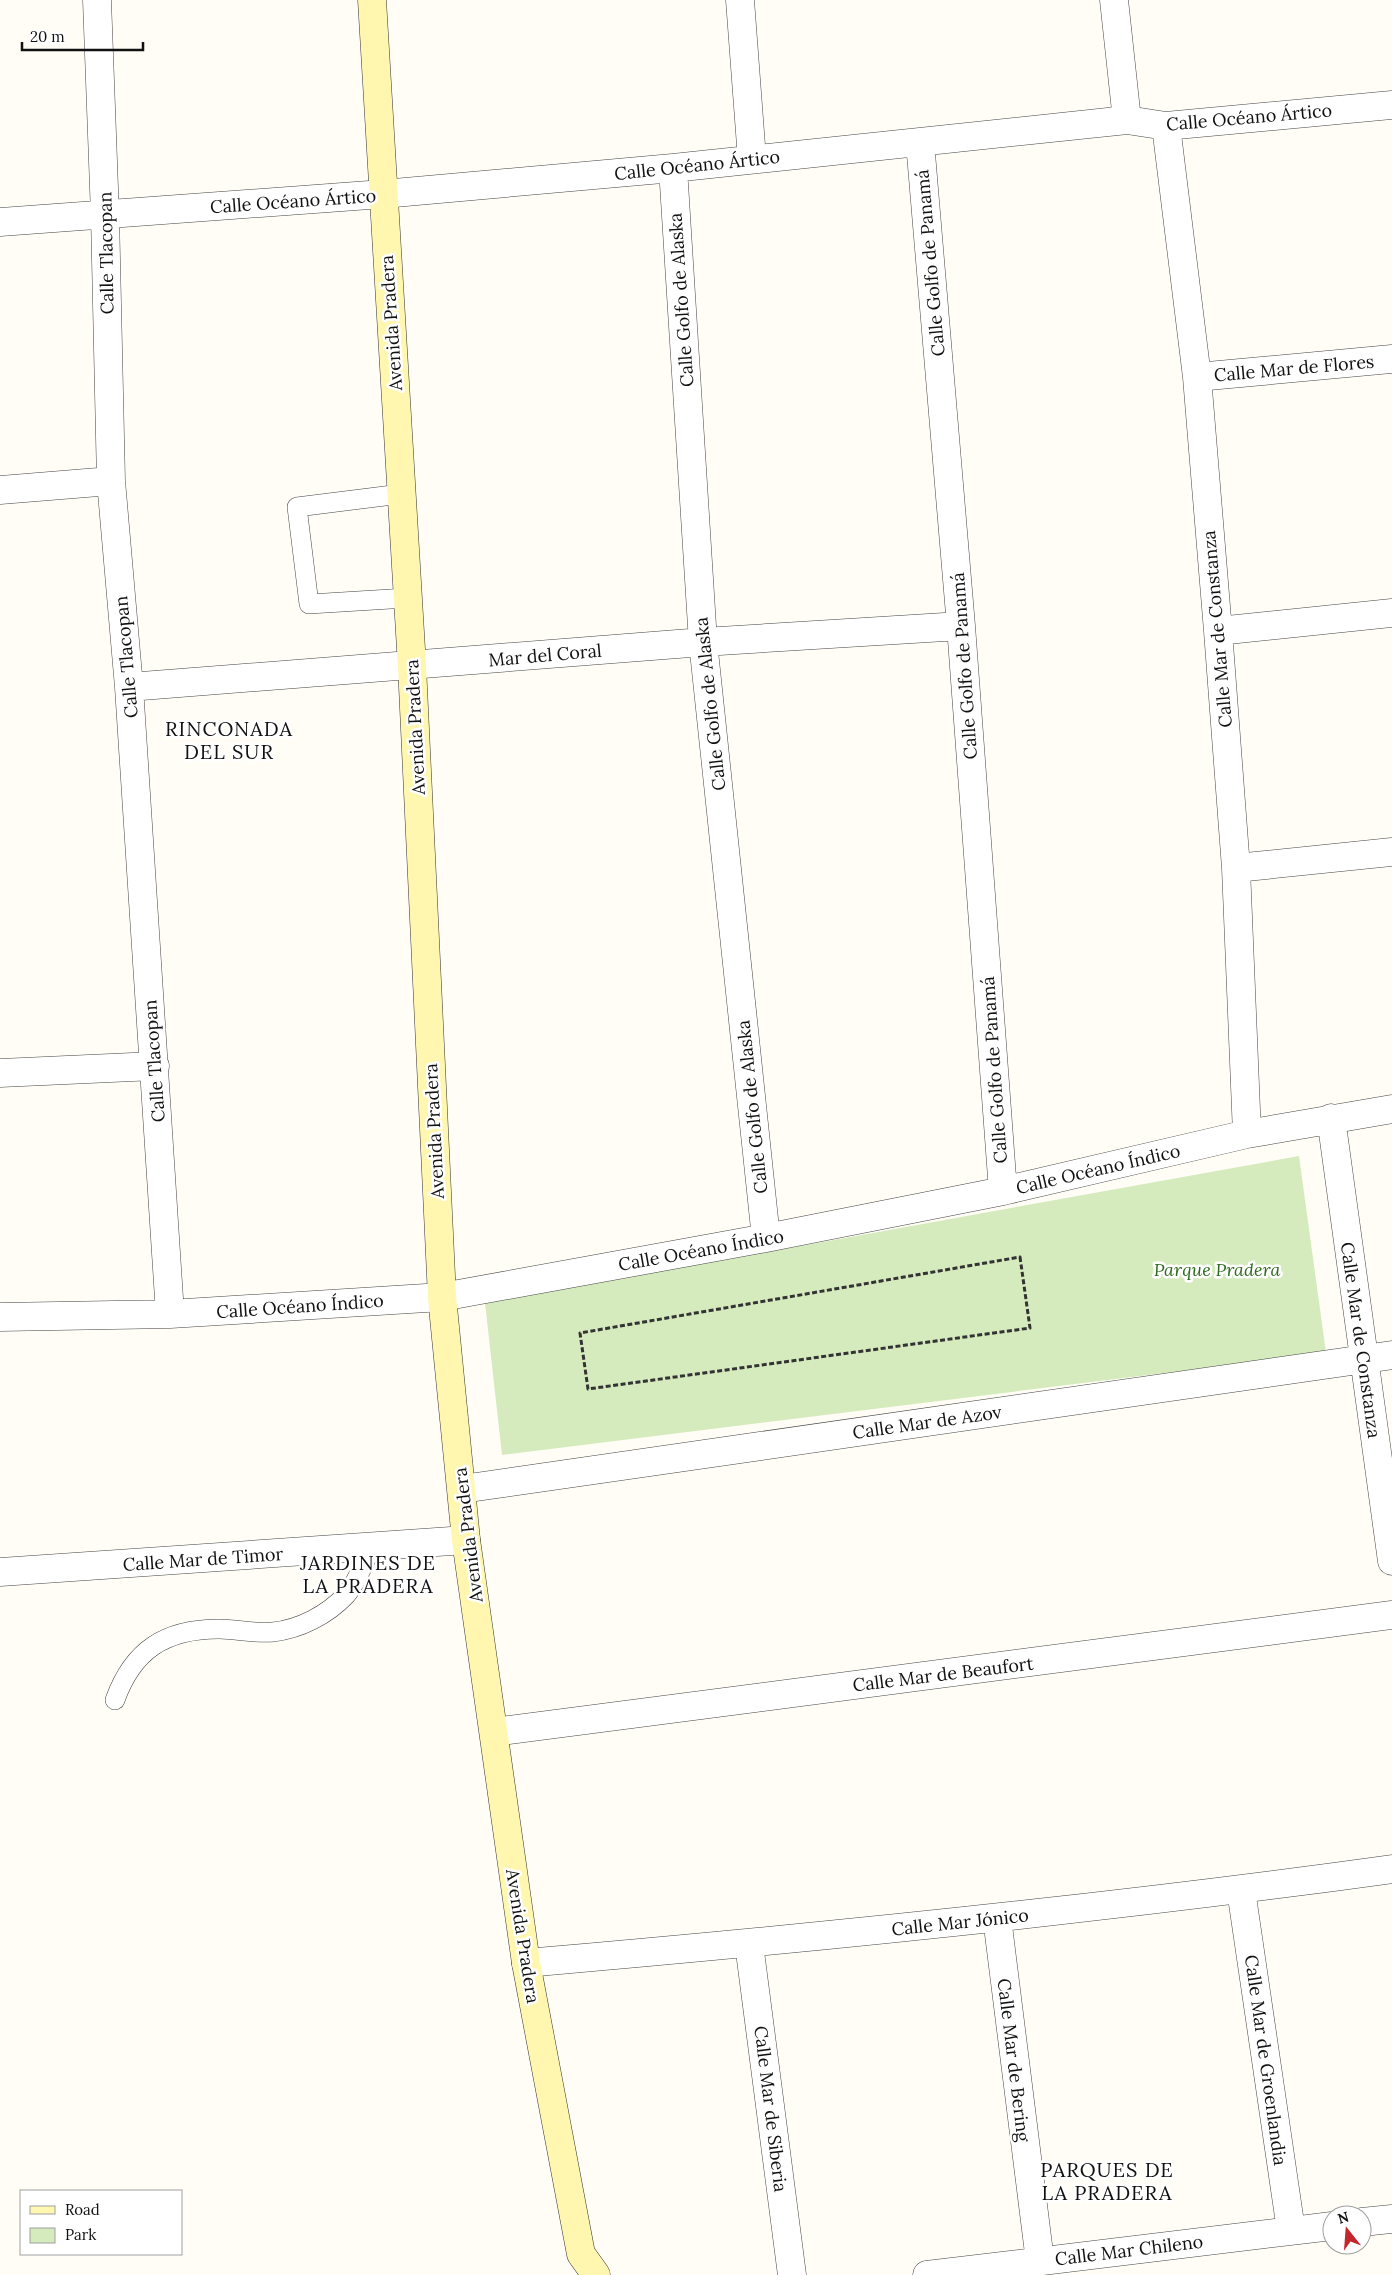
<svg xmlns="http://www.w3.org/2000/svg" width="1392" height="2275" font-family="Lora,serif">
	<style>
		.green { fill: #d5ebbd }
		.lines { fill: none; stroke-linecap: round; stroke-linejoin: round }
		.lane-casing { stroke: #444; stroke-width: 20 }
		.street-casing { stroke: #444; stroke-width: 29 }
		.secondary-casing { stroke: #333; stroke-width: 29 }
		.path { stroke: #333; stroke-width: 3; stroke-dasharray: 5 2.5; stroke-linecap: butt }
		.lane { stroke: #fff; stroke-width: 19 }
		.street { stroke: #fff; stroke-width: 28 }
		.secondary { stroke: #fff6b0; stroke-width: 28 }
		.labels { text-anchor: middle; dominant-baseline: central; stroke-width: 5; stroke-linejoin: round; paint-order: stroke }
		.street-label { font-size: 18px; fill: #111; stroke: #fff }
		.park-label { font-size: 18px; font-style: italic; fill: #2f6b1f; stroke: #fff }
		.quarter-label { font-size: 20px; letter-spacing: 1px; fill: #111; stroke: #fff }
	</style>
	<rect width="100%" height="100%" fill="#fffdf5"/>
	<path class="green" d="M1299,1156L1326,1353L502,1455L485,1303Z"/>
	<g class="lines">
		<g class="lane-casing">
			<path id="lane" d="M401,494L297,507L309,604L407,598
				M115,1700C133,1650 165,1629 219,1629C237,1629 255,1634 273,1632C300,1629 327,1615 346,1595C357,1583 364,1562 371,1548"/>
		</g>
		<g class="street-casing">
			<path id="street" d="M97,0L105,215L111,481L129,687L170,1314
				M740,0L752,159
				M1114,0L1127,120
				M1166,126L1197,377L1218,631L1236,868L1247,1134
				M920,142L961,626L1003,1191
				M673,168L703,642L766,1238
				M0,222L383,194L673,168L1127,120L1166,126L1392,105
				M1197,377L1392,359
				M0,490L111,481
				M1218,631L1392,613
				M129,687L703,642L961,626
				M1236,868L1392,852
				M0,1073L155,1066
				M1331,1118L1392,1561
				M0,1317L170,1314L442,1297L766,1238L1003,1191L1247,1134L1392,1109
				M462,1489L1392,1355
				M0,1572L466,1540
				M494,1732L1392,1615
				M1241,1890L1291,2230
				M997,1918L1040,2261
				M749,1944L792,2275
				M526,1963C815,1938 1104,1909 1392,1869
				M1362,2222L1392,2219
				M927,2275L1332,2226"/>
		</g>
		<g class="secondary-casing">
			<path id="secondary" d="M372,0L412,666L442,1297L466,1540L526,1963L581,2254L596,2275"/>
		</g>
		<path class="path" d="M1020,1257L1030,1328L588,1389L580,1333Z"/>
		<use href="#lane" class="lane"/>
		<use href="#street" class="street"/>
		<use href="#secondary" class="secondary"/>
	</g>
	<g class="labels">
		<g class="street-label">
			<text transform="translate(1249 117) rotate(-5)">Calle Océano Ártico</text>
			<text transform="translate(697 165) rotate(-6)">Calle Océano Ártico</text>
			<text transform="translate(293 201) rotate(-4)">Calle Océano Ártico</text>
			<text transform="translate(106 253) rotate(-91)">Calle Tlacopan</text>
			<text transform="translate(930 263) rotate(-95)">Calle Golfo de Panamá</text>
			<text transform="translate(681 300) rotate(-94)">Calle Golfo de Alaska</text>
			<text transform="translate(391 323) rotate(-94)">Avenida Pradera</text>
			<text transform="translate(1294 368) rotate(-5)">Calle Mar de Flores</text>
			<text transform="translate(1217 629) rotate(-95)">Calle Mar de Constanza</text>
			<text transform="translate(545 655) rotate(-5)">Mar del Coral</text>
			<text transform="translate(126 657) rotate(-95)">Calle Tlacopan</text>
			<text transform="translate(964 666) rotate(-94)">Calle Golfo de Panamá</text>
			<text transform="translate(710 704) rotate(-96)">Calle Golfo de Alaska</text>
			<text transform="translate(415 727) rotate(-93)">Avenida Pradera</text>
			<text transform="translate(154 1061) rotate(-94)">Calle Tlacopan</text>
			<text transform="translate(994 1070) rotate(-94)">Calle Golfo de Panamá</text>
			<text transform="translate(752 1107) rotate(-96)">Calle Golfo de Alaska</text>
			<text transform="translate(434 1131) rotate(-93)">Avenida Pradera</text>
			<text transform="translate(1098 1169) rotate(-13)">Calle Océano Índico</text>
			<text transform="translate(701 1250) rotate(-10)">Calle Océano Índico</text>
			<text transform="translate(300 1306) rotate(-4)">Calle Océano Índico</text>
			<text transform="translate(1361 1340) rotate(82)">Calle Mar de Constanza</text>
			<text transform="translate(927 1422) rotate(-8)">Calle Mar de Azov</text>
			<text transform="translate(468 1535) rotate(-97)">Avenida Pradera</text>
			<text transform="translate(203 1559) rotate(-4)">Calle Mar de Timor</text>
			<text transform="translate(943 1674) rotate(-7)">Calle Mar de Beaufort</text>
			<text transform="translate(960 1922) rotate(-6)">Calle Mar Jónico</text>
			<text transform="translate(523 1936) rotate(81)">Avenida Pradera</text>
			<text transform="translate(1014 2060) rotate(83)">Calle Mar de Bering</text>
			<text transform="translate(1266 2060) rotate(82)">Calle Mar de Groenlandia</text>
			<text transform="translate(771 2109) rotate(83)">Calle Mar de Siberia</text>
			<text transform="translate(1129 2250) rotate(-7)">Calle Mar Chileno</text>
		</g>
		<g class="park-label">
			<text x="1217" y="1269">Parque Pradera</text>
		</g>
		<g class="quarter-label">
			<text x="229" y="728">RINCONADA<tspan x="229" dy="23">DEL SUR</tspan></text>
			<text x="368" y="1562">JARDINES DE<tspan x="368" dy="23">LA PRADERA</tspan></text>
			<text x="1107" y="2169">PARQUES DE<tspan x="1107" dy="23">LA PRADERA</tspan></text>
		</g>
	</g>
	<rect x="20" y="2190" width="162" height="65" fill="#ffffff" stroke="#a0a0a0"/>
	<rect x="30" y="2206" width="25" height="8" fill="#fff6b0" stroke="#a0a0a0"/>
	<text x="65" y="2215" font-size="15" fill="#111111">Road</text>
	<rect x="30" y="2228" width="25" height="15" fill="#d5ebbd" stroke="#a0a0a0"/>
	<text x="65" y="2240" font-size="15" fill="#111111">Park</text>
	<g transform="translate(1347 2230) rotate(343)"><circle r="24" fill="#ffffff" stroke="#a0a0a0"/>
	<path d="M0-4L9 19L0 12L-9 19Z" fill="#c4262e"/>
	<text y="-8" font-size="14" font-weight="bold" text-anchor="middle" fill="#111111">N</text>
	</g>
	<path d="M22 42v8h121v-8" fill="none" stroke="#111111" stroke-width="2.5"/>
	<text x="30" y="42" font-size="15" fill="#111111" stroke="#ffffff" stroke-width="4" paint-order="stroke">20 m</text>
</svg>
